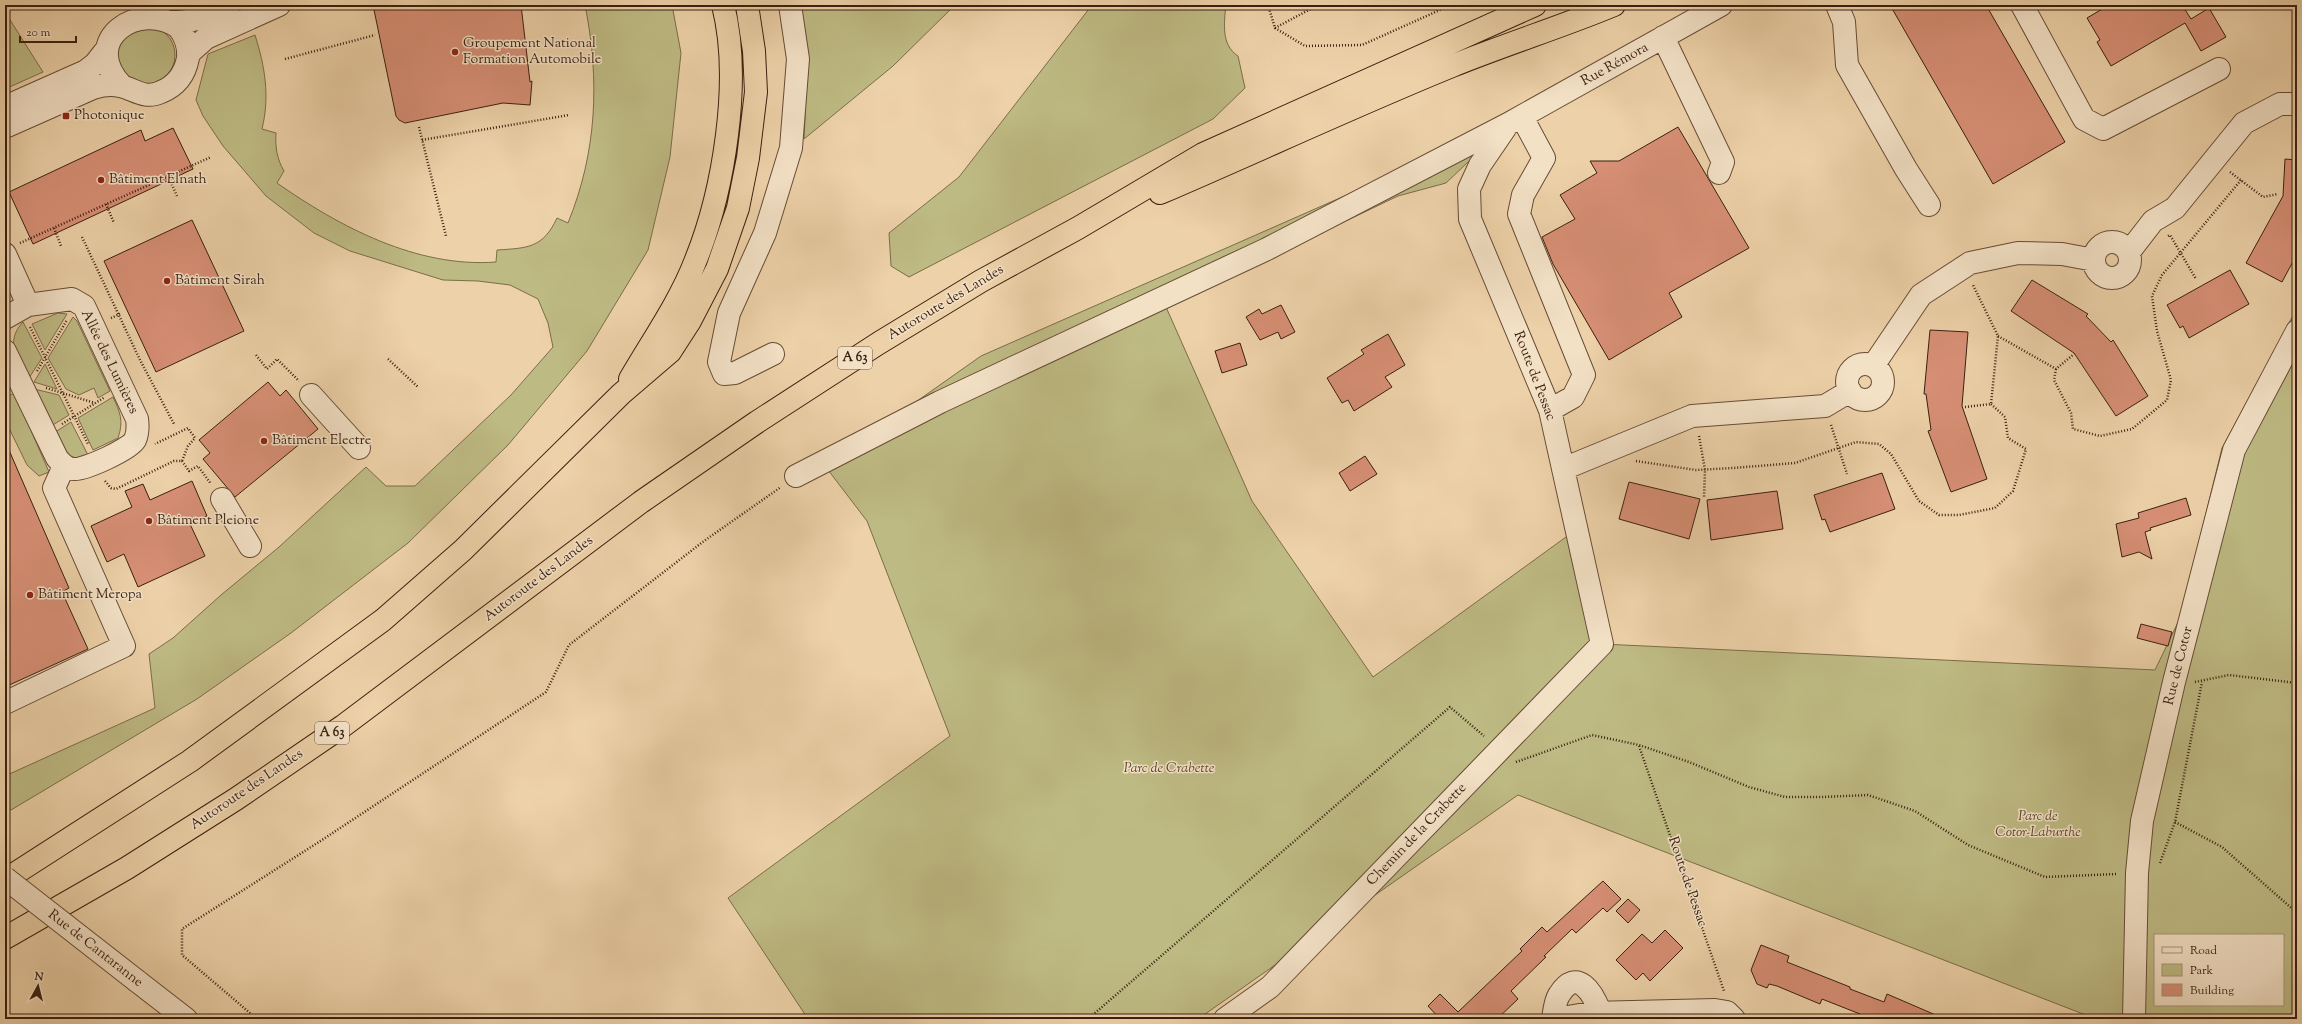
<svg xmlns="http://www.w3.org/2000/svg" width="2302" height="1024" font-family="'Sorts Mill Goudy',serif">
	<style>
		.green { fill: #beba83; stroke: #7c6c4a; fill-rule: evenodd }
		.building { fill: #d78f75; stroke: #3a1f10 }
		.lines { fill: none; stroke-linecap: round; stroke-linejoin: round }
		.minor-casing { stroke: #674c36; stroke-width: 24 }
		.highway-casing { stroke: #3a1f10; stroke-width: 24 }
		.path { stroke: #3a1f10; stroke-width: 2.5; stroke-dasharray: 1 2; stroke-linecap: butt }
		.minor { stroke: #f3e1c6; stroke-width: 22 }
		.highway { stroke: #edd1a8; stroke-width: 22 }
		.minor-bridge-casing { stroke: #674c36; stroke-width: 24; stroke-linecap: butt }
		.minor-bridge { stroke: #f3e1c6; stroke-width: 22 }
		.poi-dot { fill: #8f2418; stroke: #f3e1c6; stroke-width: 1.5 }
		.labels { text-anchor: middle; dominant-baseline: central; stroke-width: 3; stroke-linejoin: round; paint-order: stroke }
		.shield { fill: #f3e1c6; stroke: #725947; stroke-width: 1 }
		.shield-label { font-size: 13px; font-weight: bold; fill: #3a1f10 }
		.poi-label { font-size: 14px; fill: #3a1f10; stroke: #f3e1c6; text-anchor: start }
		.street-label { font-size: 14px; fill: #3a1f10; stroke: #f3e1c6 }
		.park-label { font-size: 14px; font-style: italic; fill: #5b462d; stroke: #f3e1c6 }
	</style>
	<rect width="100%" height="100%" fill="#edd1a8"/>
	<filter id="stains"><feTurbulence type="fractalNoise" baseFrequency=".005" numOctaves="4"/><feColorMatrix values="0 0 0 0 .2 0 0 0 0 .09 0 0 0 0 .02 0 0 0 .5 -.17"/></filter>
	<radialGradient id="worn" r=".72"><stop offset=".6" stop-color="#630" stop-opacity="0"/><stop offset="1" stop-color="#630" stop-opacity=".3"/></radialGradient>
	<path class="green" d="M585,5H672L681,53L670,157L648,250L587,351L508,445L408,543L291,633L197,699L11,810L5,806V776L155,708L149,654L173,638L221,595L279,547L366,467L386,486H415L511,395L553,347L548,323L538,299L510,285L478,281L443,280L350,251L314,233L266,196L223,146L203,116L196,100L208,54L255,35C265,67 270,96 262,129L276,133C275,147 277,159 284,171L277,183C340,227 417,268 496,262L497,250C528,248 543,248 557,218L568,223C597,152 600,80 585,5Z
		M796,5H955L893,66L804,139L807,75Z
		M1092,5H1226C1224,23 1221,45 1238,56L1245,88L1213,119L909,277L891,266L889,233L959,177Z
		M5,12L43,72L5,89Z
		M117 55a29 29 0 1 1 58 0a29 29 0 1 1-58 0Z
		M1508,124L1446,183L1398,196L1166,307L1252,501L1373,677L1577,529L1602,644L2155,670L2181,616L2222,448L2297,308V1019H2096L1518,795L1198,1019H808L728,898L950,736L867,521L825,466L981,356ZM2155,935H2283V1005H2155Z
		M58,313L67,314L45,350L32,324Z
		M73,317L77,321L110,391L98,398L94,388L79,395L66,389L48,358Z
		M23,322L42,358L27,381C18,361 4,342 23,322Z
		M45,364L57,389L34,382Z
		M30,388L59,395L69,415L48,428Z
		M15,393L49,472L39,476L27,465L5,420V397Z
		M113,397C120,412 124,421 118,438L93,450L78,418Z
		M71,422L89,457C65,461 65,452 52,434Z"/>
	<path class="building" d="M373,5H521L530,82L532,81L530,105L503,103L405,123L399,120L396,116Z
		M1890,5H1986L2065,142L1993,184Z
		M2109,5H2182L2191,19L2209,8L2226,37L2201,51L2185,23L2111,66L2097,42L2100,40L2087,18Z
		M1678,127L1749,248L1669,293L1682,317L1609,360L1553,264L1542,237L1575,219L1560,195L1597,173L1590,161H1619Z
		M173,128L193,169L33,244L9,192L141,130L145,141Z
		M2285,159L2297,160V254L2282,282L2246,263L2283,196Z
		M192,220L244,331L156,372L104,261Z
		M2230,270L2249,304L2189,338L2183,326L2180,328L2167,305Z
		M2032,280L2088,314L2086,316L2111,342L2113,340L2148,396L2116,416L2074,353L2011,311Z
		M1281,305L1295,332L1281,339L1278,332L1260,340L1246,317L1259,309L1262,314Z
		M1930,330L1968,332L1962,406L1987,479L1951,492L1928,431L1931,430L1926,394H1924Z
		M1388,334L1405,365L1385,377L1392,387L1354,411L1348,400L1342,403L1327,378L1364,354L1361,350Z
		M1240,343L1247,365L1222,373L1215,351Z
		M268,382L280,396L286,390L318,429L235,497L203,459L210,453L199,440Z
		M5,441L69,588L62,592L88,649L5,687Z
		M1365,456L1377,474L1350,491L1339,473Z
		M1882,473L1895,509L1830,532L1825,519L1822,520L1814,495Z
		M192,481L207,516L190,524L205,556L138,587L124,554L107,562L91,526L132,507L125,491L143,484L150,500Z
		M1629,482L1700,499L1689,539L1619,519Z
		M1777,491L1783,529L1711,540L1707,500Z
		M2186,498L2191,515L2150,528L2151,530L2145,532L2152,559L2139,552L2122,557L2116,524L2139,518L2138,513Z
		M2141,624L2172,632L2168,646L2137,638Z
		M1603,881L1621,899L1607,912L1603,908L1576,933L1572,929L1544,956L1546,957L1511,991L1518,999L1497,1019H1440L1428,1006L1440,994L1458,1012L1522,951L1520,949L1542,927L1547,932Z
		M1628,899L1640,910L1628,923L1616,911Z
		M1665,930L1683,948L1650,981L1643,973L1636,980L1616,960L1642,934L1652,943Z
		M1761,945L1789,956L1787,962L1850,987V989L1884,1002L1887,994L1945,1019H1858L1860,1014L1822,999L1820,1004L1777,986L1769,984L1767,988L1757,984L1751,970Z"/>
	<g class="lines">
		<g class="minor-casing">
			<path id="minor" d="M1837,5L1844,22L1847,65L1906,169L1929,205
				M2022,5L2084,119L2103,129L2219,69
				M173,22C195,23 210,14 230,5
				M1663,37L1723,162L1719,173
				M188,54L206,38L279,5
				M5,107L86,71L95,64L106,50
				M1522,117L1544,158L1523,195L1519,214L1584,375L1573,397L1550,410
				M5,127L93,88C103,85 111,84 120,86C135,89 144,100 161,92C176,86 185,74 188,58C189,47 185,35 178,27C140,0 78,39 122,86
				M2094 260a18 18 0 1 1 36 0a18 18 0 1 1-36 0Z
				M2129,252L2153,221L2175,208L2244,123L2280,104H2297
				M5,254L28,305L72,299L84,306L137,419C138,426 138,433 135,440C130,449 85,470 74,469C66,469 61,463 57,458L5,351
				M5,318L28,305
				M773,354L735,373L724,374L719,362L729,313L765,233L791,148L798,59L790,5
				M1847 382a18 18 0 1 1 36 0a18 18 0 1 1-36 0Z
				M1873,366L1921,295L1970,263L2018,253L2062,254L2094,260
				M311,395L359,448
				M1563,469L1692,416L1825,406L1850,391
				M796,476L940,402L1267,249L1508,124L1721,5
				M222,499L250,546
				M5,703L124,646L54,488L64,466
				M137,981L186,1019
				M1225,1019L1270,987L1602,644L1550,410L1470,219L1469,189L1480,165L1508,124
				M1553,1019C1554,1012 1555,1001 1559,995C1577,966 1593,993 1600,1012
				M1556,1019L1591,1013L1715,1010L1727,1012L1734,1019
				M2134,1019L2137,873L2142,821L2174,682L2234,450L2297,331"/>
		</g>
		<g class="highway-casing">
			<path id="highway" d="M1160,193C1258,151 1354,106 1452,66C1506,44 1561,27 1614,5
				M630,379C652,341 679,303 695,262C724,191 742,80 723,5
				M5,880L190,761L383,620L463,550L621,394L670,352L690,321L717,269L738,208L748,158L756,92L754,51L747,5
				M5,938L127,868L236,799L343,726L641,502L757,422L879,343L981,281L1078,228L1203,154L1535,5"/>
		</g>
		<path class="path" d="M1268,5L1275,28L1305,46L1362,45L1451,5
			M1275,28L1318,5
			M285,59L375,35
			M419,127L446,236
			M422,140L569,115
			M2230,172L2263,197L2278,194
			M168,176L177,196
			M106,204L114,223
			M54,228L61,246
			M2168,236L2170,235L2196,279
			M82,237L140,360L174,424
			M20,243L211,157
			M111,318L120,314
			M30,327L88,444
			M1998,336L2056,369L2074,354
			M256,355L267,369L277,359L299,381
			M388,359L418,387
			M2056,369L2054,380L2071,413L2073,429L2100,436L2132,429L2167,400L2171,380L2157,331L2152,296L2162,275L2241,180
			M37,371L67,320
			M46,388L95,403
			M1965,407L1991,404L1998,336L1973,285
			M62,424L105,397
			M1831,425L1847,474
			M1699,436L1705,470L1704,497
			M182,461L189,471L198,466L211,484
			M1636,461L1696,470L1733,468L1795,463L1856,442L1879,444L1891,454L1919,501L1939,515H1959L1995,508L2013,491L2026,449L2008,438L2005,417L1991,404
			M105,481L111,488L116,489L174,461H182L188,446L195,438L188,428L155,444
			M2195,682L2229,675L2297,683
			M1639,746L1724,991
			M1516,762L1592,735L1639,745L1689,762L1749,787L1785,797H1823L1868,795L1915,811L1968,845L2045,877L2116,874
			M2175,822L2222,847L2297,913
			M2160,863L2175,822L2202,682
			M257,1019L182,955V929L322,840L546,692L569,645L704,541L781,487
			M1088,1019L1450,707L1484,736"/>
		<use href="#minor" class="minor"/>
		<use href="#highway" class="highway"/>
		<g class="minor-bridge-casing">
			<path id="minor-bridge" d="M5,878L137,981"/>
		</g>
		<use href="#minor-bridge" class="minor-bridge"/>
	</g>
	<g class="poi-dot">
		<circle cx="455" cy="52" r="4"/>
		<rect x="62" y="112" width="8" height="8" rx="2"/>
		<circle cx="101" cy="180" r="4"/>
		<circle cx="167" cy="281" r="4"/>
		<circle cx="264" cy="441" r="4"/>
		<circle cx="149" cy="521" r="4"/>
		<circle cx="30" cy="595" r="4"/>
	</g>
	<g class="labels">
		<g class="shield">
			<rect x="838" y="347" width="34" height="22" rx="3"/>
			<rect x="315" y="722" width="34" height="22" rx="3"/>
		</g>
		<g class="shield-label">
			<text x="855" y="358">A 63</text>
			<text x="332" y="733">A 63</text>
		</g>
		<g class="poi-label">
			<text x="463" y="44">Groupement National<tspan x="463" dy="16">Formation Automobile</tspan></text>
			<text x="74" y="116">Photonique</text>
			<text x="109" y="180">Bâtiment Elnath</text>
			<text x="175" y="281">Bâtiment Sirah</text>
			<text x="272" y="441">Bâtiment Electre</text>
			<text x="157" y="521">Bâtiment Pleione</text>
			<text x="38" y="595">Bâtiment Meropa</text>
		</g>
		<g class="street-label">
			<text transform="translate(1615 65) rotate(-29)">Rue Rémora</text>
			<text transform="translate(946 303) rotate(-31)">Autoroute des Landes</text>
			<text transform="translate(109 362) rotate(64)">Allée des Lumières</text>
			<text transform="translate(1534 376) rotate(69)">Route de Pessac</text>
			<text transform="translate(539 579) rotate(-37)">Autoroute des Landes</text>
			<text transform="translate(2179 666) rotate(-76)">Rue de Cotor</text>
			<text transform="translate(247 790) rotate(-34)">Autoroute des Landes</text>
			<text transform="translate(1417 835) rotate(-46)">Chemin de la Crabette</text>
			<text transform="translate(1687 882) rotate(71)">Route de Pessac</text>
			<text transform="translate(95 949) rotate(38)">Rue de Cantaranne</text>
		</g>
		<g class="park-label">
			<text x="1169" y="769">Parc de Crabette</text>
			<text x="2038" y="817">Parc de<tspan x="2038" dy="16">Cotor-Laburthe</tspan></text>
		</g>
	</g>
	<rect width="2302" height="1024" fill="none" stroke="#edd1a8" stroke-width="20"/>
	<rect x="6" y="6" width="2290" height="1012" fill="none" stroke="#3a1f10" stroke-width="2"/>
	<rect x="10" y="10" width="2282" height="1004" fill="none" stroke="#3a1f10"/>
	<rect x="2154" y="934" width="130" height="72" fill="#f3e1c6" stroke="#a9937d"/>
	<rect x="2162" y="947" width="20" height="6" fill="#f3e1c6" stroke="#a9937d"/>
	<text x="2190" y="954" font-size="12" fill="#3a1f10">Road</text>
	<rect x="2162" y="964" width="20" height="12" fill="#beba83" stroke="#a9937d"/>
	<text x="2190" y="974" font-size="12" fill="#3a1f10">Park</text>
	<rect x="2162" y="984" width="20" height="12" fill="#d78f75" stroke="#a9937d"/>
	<text x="2190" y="994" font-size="12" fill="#3a1f10">Building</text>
	<g transform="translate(38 986) rotate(7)" stroke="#f3e1c6" stroke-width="3" paint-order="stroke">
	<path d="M0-3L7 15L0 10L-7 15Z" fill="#3a1f10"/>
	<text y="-6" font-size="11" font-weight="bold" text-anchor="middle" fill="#3a1f10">N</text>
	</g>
	<path d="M20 36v6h56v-6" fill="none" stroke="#3a1f10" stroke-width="2"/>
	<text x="26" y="36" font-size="12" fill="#3a1f10" stroke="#f3e1c6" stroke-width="3" paint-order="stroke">20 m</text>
	<rect width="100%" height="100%" filter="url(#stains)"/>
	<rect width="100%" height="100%" fill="url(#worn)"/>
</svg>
